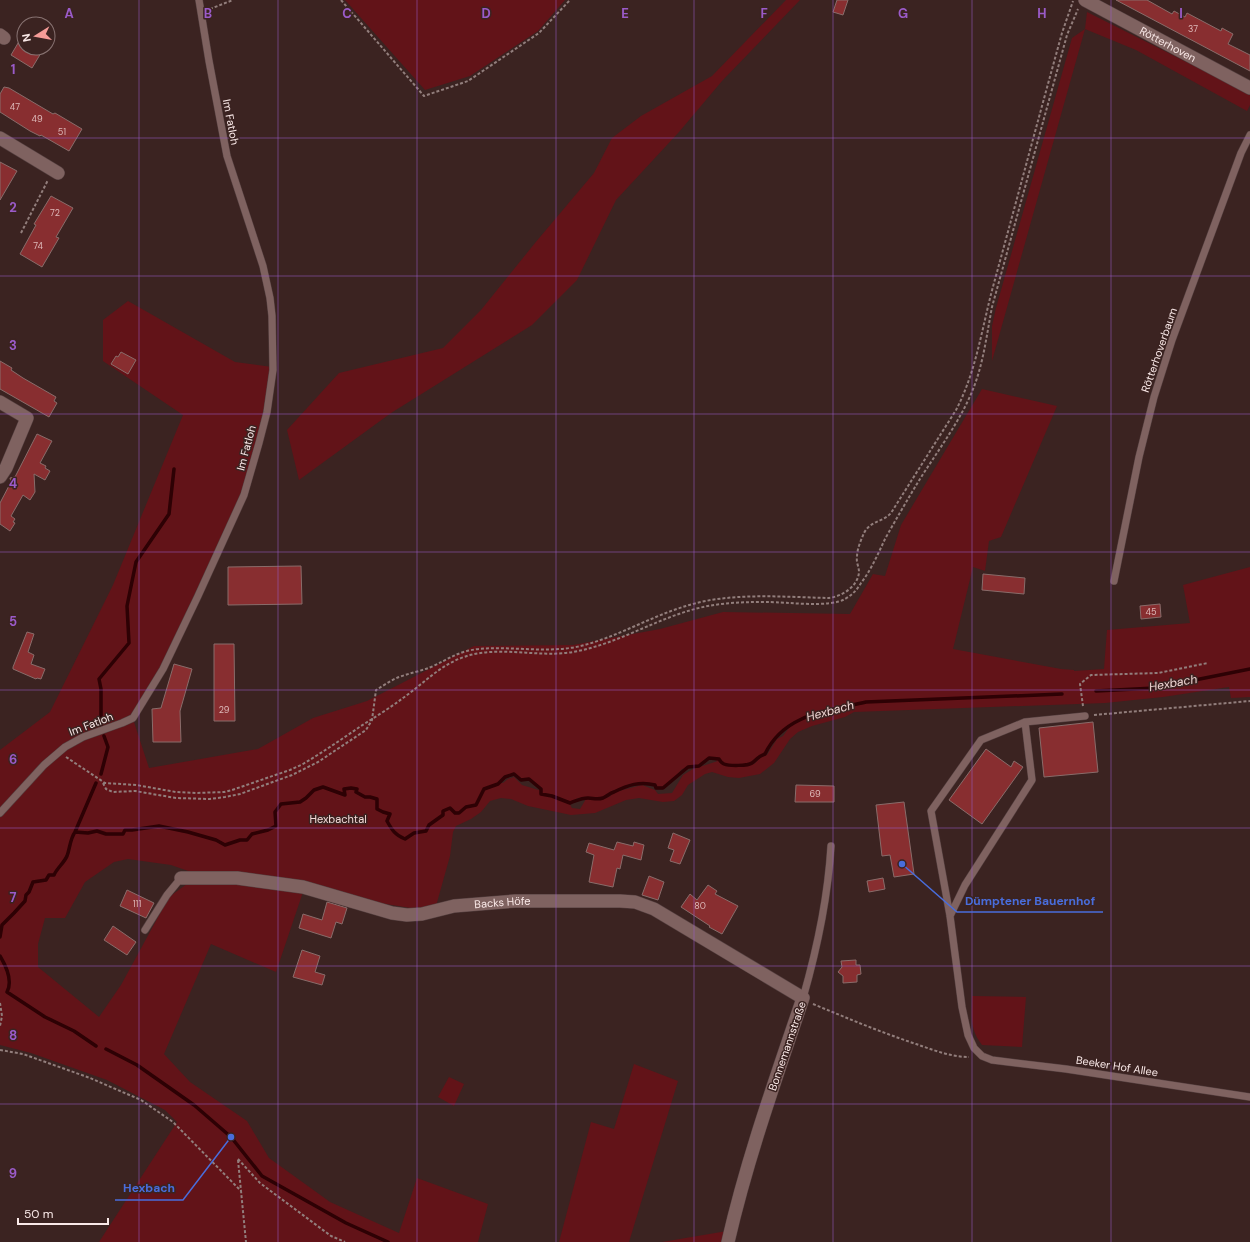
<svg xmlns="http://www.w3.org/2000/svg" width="1250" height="1242" font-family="'DM Sans',sans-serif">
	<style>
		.green { fill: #621318; fill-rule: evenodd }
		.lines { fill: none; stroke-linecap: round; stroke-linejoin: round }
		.stream { stroke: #2d0104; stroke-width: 3.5 }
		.building { fill: #882e30; stroke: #896c6a }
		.lane-casing { stroke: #554040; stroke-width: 8 }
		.street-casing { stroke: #554040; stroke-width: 14 }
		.path { stroke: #927e7c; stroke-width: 2; stroke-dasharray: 3 2; stroke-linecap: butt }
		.lane { stroke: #7f6260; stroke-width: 7 }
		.street { stroke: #7f6260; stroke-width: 13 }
		.grid { fill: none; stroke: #9b5bc9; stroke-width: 1; stroke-opacity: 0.55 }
		.labels { text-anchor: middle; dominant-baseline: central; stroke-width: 3; stroke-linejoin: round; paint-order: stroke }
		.number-label { font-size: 9px; fill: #debaba }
		.street-label { font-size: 11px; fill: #fae9e8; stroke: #3b2321 }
		.park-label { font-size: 11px; fill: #f5dad8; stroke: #3b2321 }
		.water-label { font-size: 12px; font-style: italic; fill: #f2d7d5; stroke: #3b2321 }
		.grid-label { font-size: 13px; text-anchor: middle; font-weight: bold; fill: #9b5bc9; stroke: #3b2321; stroke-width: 3; stroke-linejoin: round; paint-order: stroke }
		.leader { fill: none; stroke: #496ddb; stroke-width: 1.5 }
		.callout-dot { fill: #496ddb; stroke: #3b2321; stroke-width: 1.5 }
		.callout-label { font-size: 12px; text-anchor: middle; font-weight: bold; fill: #496ddb; stroke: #3b2321; stroke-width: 3; stroke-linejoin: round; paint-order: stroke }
	</style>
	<rect width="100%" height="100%" fill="#3b2321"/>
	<path class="green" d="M345,0H565L538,31L470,76L425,90Z
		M786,0H800L722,81L679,132L616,200L577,280L532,325L391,413L299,480L287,430L339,373L443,348L481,310L535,243L594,173L612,138L641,116L712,76Z
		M1087,12L1250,94V105L1247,111L1136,50L1085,29L992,361V326L996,308L1072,38L1085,29Z
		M128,301L235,362L272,367L266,411L244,493L162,668L133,719L149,768L258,749L313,718L367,701L474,646L573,645L660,629L723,612L850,614L873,574L885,576L901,525L982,389L1057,406L1001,537L989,541L985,571L973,567L953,649L1061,669L1074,670V671L1104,669L1107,630L1190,623L1183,585L1250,567V697L1231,698L1229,687L1163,697L1105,703L854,712L845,717L812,726L798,732L790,739L774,763L760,774L739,778L728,777L712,772L705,774L688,785L682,795L674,801L663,802L639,798L626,800L595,813L571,815L528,806L511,799L501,798L490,801L481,812L471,819L456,826L453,832L450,856L436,906L423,910L194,873L171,865L128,859L114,862L85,882L65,918H45L38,944V967L99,1017L121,985L169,897L187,884L237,881L303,892L276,972L211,944L164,1054L190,1082L247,1121L269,1158L330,1202L399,1233L417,1178L488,1204L478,1242H99L177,1122L165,1110L107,1080L31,1053L0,1045V750L50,712L113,585L183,415L103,361V320ZM818,714L816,717H809L791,725L783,736L777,739L767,755L761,757L754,764H751L757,757L766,753L781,732L793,722ZM709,758L718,761L693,769L683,775L672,793L658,794L655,790L642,785L615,792L609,797L600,800L598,799L604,798L612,791L637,783L665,788L682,769L698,767ZM513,775L521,779L529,778L542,789V791L522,785L514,777L508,779L503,783H498L505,777ZM578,798L589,797L590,798L586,799L580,809L572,808L569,803Z
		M972,996L1026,997L1022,1047L982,1045C969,1028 972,1016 972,996Z
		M634,1064L678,1081L629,1242H559L591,1122L614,1129Z
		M449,1077L464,1084L454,1106L438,1097Z
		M727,1231L724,1242H662Z"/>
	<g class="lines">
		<path class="stream" d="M1096,691L1155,688L1250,669
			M101,725V689L99,679L129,643L127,606L136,562L169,514L174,469
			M101,774L108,747L104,736
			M75,832L96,783
			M0,937L2,925L14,913L25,901L26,895L29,892L33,882L46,880L49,875H54C57,868 64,863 67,856C70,848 70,839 75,832L88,833L97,831L106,834H123L125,830H132L159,826L188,832L216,840L225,845L240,840H247L252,834L268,830L276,826L275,812L281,804L300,802L306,798L314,790L323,787L345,795L344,789L351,788L357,789L356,792L365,797H370L377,799V809L383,812L390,814L387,821C392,830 395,835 405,839L414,833L426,831L429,825L443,815V811L450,808L455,813H459L466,807L476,805L484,789L498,784L505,777L514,774L521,780L529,779L541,789V794L552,796L570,803C576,801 581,798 588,798C593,798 597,800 603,798C607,796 610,793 614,792C628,785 640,781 655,785L656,788H663L688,767L699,766L709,758L719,759C720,761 722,763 724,764C729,766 748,766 752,763C758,759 757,757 765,754C784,714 827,711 866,702L1062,694
			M0,956C6,966 13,981 7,992L45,1017L74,1031L96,1046
			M106,1049L137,1065L194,1105L231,1137L262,1176L346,1223L388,1242"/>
	</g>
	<path class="building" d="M837,0H848L843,15L833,12Z
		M1116,0H1147L1172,14L1174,11L1185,17L1187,13L1221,31L1222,28L1233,34L1228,44L1250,55V71Z
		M24,33V48H44L32,68L11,55Z
		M4,87L9,88L53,114L55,113L82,129L69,151L41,135L40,136L30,131L0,112V94Z
		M0,162L17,171L0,200Z
		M51,196L73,208L56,237L59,238L42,267L20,254L36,225L34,224Z
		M121,352L136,360L128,374L111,364L116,356L118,357Z
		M0,361L12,368L11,370L23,378L56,397L54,401L57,403L49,417L0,389Z
		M37,434L52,441L40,463L46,466L45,468L50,471L45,480L34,474L35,492L30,500L23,495L11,516L15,519L13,522L15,523L10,531L0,524V503L11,482L10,478L15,477Z
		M301,566L302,604L228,605V567Z
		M983,574L1025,578L1024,594L982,590Z
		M1160,604L1161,617L1141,619L1140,606Z
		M27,632L34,634L28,652L34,655L31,664L45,669L41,679L37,678L36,679L13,669V667Z
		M214,644H234L235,721H214Z
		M174,664L192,669L180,711L181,742H153L152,709L161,708Z
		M1093,722L1098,772L1044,777L1039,728Z
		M986,749L1011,767L1014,761L1023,767L982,824L949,800Z
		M796,785L834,786V802H795Z
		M904,802L914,874L894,877L890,855L882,856L876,805Z
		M673,833L690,840L680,864L670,861L674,850L668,848Z
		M617,842L633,846L634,842L644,845L641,860L623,855L620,869L617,868L613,887L589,882L594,855L586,852L589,843L614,850Z
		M649,876L664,882L658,900L642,895Z
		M883,878L885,889L869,892L867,881Z
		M708,885L717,891L715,894L738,906L722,934L709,927L710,926L681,907L690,894L697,900Z
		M127,890L154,903L146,918L120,906Z
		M327,902L347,908L342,924L336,922L331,938L299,928L303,914L322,920Z
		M113,926L136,942L127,955L104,940Z
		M302,950L320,956L315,972L325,975L322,985L293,977Z
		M856,960V965H860L861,974L857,975V982L843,983V976L838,972L842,967L841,961Z"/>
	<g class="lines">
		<g class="lane-casing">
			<path id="lane" d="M1114,581L1139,457L1154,397L1172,340L1241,153L1250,135
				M1085,716L1025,722L981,740L931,811L950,916L962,1007L968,1035L974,1048L982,1056L992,1060L1066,1069L1250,1097
				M0,813L44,765L65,747L83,737L122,723L133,718L163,669L198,596L244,495L259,443L267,412L273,370L272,316L270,298L263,266L227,156L209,61L199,0
				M950,916L965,885L1032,780L1025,722
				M145,930L167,895L181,878
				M803,998C817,949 828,897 831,846"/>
		</g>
		<g class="street-casing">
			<g id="street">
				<path id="s1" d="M1085,0L1250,88"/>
				<path d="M0,35L4,38"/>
				<path d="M0,138L58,173"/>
				<path d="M0,402L27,418L6,468L0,477"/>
				<path id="s2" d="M181,878H237L303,887L392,913L407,915L422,914L454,906L515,901H620L635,902L654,909L803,998C776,1078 747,1159 728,1242"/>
			</g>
		</g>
		<path class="path" d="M341,0L424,96L468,81L539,33L570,0
			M210,9L233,0
			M21,233L48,180
			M1083,706L1080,684L1091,675L1158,673L1208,663
			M1094,715L1250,701
			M66,757L105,783L136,785L176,792L196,793L224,792L232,790L290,770L303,764C323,752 342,739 361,726C375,717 390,708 403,698C423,684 440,665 464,657C497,645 538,658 573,652C625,643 669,609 722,604C737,602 752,602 768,602C786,602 830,608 845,599C852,595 857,590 861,583C871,570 878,554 885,539C895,521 905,504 915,487C935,454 962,420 975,384C984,359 987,333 992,307L1067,35L1078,9
			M103,783L106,789L113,792L135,791L176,798L210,799L225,797L240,794L292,775L318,762L366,730L372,720L376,690C383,686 391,680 399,677C410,673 421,671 431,667C449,659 458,651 479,649C511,646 544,653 576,647C614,639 649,617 686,606C729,592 783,597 828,598C841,597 858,587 859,572C859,567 856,562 857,557C857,549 861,540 864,533C870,521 883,522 891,513L956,410C977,370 982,326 994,283C1017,199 1039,116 1062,33L1073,1
			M0,1003L2,1016L0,1026
			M813,1004C847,1018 880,1032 916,1044C933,1050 951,1057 969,1057
			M0,1050L23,1054L90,1078L141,1100L173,1122L241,1191L246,1242
			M238,1159L260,1183L331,1236L345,1242
			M238,1160L241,1191"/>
		<use href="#lane" class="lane"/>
		<use href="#street" class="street"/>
	</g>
	<path class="grid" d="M139,0V1242M278,0V1242M417,0V1242M556,0V1242M694,0V1242M833,0V1242M972,0V1242M1111,0V1242M0,138H1250M0,276H1250M0,414H1250M0,552H1250M0,690H1250M0,828H1250M0,966H1250M0,1104H1250"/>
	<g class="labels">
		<g class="number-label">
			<text x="1193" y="29">37</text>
			<text x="15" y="107">47</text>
			<text x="37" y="119">49</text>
			<text x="62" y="132">51</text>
			<text x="55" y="213">72</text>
			<text x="38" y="246">74</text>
			<text x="1151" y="612">45</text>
			<text x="224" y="710">29</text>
			<text x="815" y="794">69</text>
			<text x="137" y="904">111</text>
			<text x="700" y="906">80</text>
		</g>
		<g class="street-label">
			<text stroke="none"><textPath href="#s1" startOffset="94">Rötterhoven</textPath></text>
			<text transform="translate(231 122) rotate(79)">Im Fatloh</text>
			<text transform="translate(1159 350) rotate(-71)">Rötterhoverbaum</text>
			<text transform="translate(246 448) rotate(-75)">Im Fatloh</text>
			<text transform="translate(91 724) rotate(-21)">Im Fatloh</text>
			<text stroke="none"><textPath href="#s2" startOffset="327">Backs Höfe</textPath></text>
			<text transform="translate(787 1046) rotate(-71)">Bonnemannstraße</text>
			<text transform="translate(1117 1066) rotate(9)">Beeker Hof Allee</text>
		</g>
		<g class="park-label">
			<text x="338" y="819">Hexbachtal</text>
		</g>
		<g class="water-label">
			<text transform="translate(1173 683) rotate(-10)">Hexbach</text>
			<text transform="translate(830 711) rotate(-15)">Hexbach</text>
		</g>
	</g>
	<g class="grid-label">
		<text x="69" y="18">A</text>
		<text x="208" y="18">B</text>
		<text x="347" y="18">C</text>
		<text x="486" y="18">D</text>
		<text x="625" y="18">E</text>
		<text x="764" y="18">F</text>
		<text x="903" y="18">G</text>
		<text x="1042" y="18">H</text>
		<text x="1181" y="18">I</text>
		<text x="13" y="74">1</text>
		<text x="13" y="212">2</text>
		<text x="13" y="350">3</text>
		<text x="13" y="488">4</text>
		<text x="13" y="626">5</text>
		<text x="13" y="764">6</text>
		<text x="13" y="902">7</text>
		<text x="13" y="1040">8</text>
		<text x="13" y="1178">9</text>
	</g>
	<path class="leader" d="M902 864L957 912H1103M231 1137L183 1200H115"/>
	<g class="callout-dot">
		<circle cx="902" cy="864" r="4"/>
		<circle cx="231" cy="1137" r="4"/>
	</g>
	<g class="callout-label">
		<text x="1030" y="905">Dümptener Bauernhof</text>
		<text x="149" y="1192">Hexbach</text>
	</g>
	<g transform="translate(36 36) rotate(259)"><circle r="19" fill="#3b2321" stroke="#877271"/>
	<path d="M0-3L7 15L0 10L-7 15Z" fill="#f59b97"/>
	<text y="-6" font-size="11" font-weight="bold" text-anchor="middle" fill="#fae9e8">N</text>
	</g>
	<path d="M18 1218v6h90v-6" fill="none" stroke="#fae9e8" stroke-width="2"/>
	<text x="24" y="1218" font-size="12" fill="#fae9e8" stroke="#3b2321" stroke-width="3" paint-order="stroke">50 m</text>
</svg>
